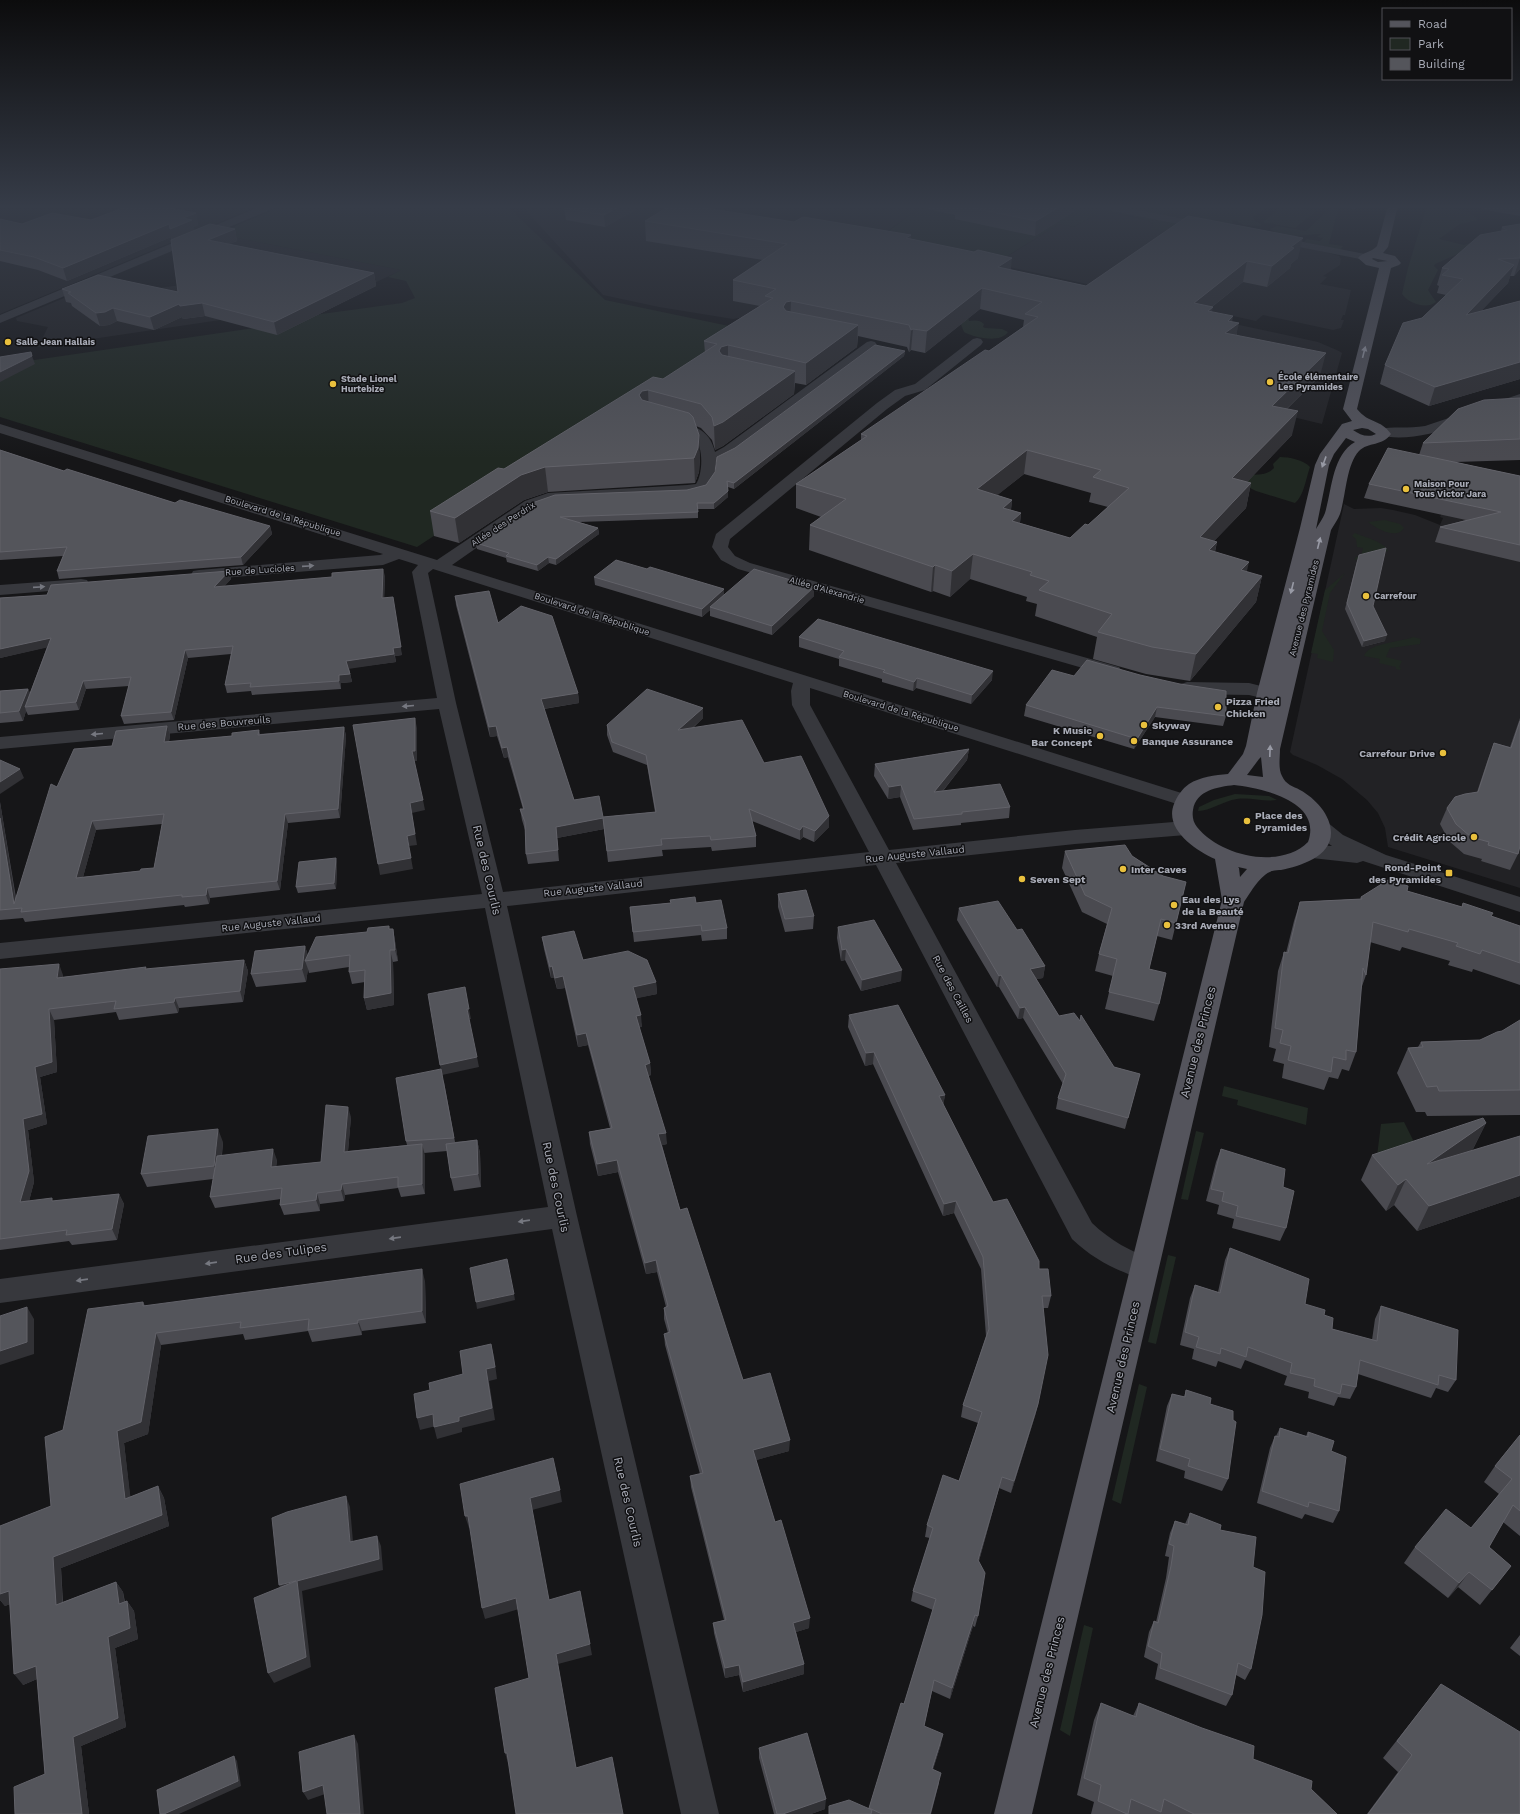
<svg xmlns="http://www.w3.org/2000/svg" width="1520" height="1814" font-family="'Work Sans',sans-serif">
	<style>
		.built { fill: #222225 }
		.green { fill: #202822 }
		.lines { fill: none; stroke-linecap: round; stroke-linejoin: round }
		.minor { fill: #37383d; fill-rule: evenodd }
		.major { fill: #54545c; fill-rule: evenodd }
		.wall { fill: #4a4a50; fill-rule: evenodd }
		.shaded-wall { fill: #313135 }
		.building { fill: #54555b; stroke: #626269; fill-rule: evenodd }
		.oneway { fill: #989aa5 }
		.oneway2 { fill: #767880 }
		.poi-dot { fill: #e9c03d; stroke: #111113; stroke-width: 1.5 }
		.labels { text-anchor: middle; dominant-baseline: central; stroke-width: 3; stroke-linejoin: round; paint-order: stroke }
		.far-poi-label { font-size: 9px; font-weight: bold; fill: #a9acb7; stroke: #111113; text-anchor: start }
		.far-street-label { font-size: 9px; fill: #a9acb7; stroke: #111113 }
		.poi-label { font-size: 10px; font-weight: bold; fill: #a9acb7; stroke: #111113; text-anchor: start }
		.street-label { font-size: 10px; fill: #a9acb7; stroke: #111113 }
		.near-street-label { font-size: 12px; fill: #a9acb7; stroke: #111113 }
	</style>
	<rect width="100%" height="100%" fill="#161618"/>
	<path class="built" d="M0,205H261L0,314Z
		M521,205H924L886,232L746,317L733,319L659,307L603,295Z
		M1103,211L1146,220L1153,224L1152,229L1226,233L1318,250L1339,256L1341,259L1340,265L1323,276L1327,277L1320,284L1351,290L1345,315H1343L1341,320H1344L1341,328L1333,330L1263,315L1256,321L995,264L1059,224L1074,227Z
		M217,234L402,270L372,284L376,286L353,297L349,296L301,308L38,347L48,327L17,321L16,318L93,286L130,292L188,284Z
		M1147,305L1318,342L1339,351L1342,353L1322,424L1161,385Z
		M1457,478L1520,491V888L1388,847L1385,828L1378,813L1367,800L1342,779L1317,765L1293,755L1290,752L1344,504L1354,509L1381,508L1393,510L1415,515L1440,525L1443,518L1440,517Z"/>
	<path class="green" d="M285,205H506L605,300L748,330L417,547L0,417V365L262,327L285,319L402,303L415,298L406,281L388,277L401,270L217,234Z
		M924,205H1270L1253,217L1255,221L1261,224L1260,226L1244,225L1233,220L1231,229L1203,239L1151,229L1153,224L1146,220L1136,217L1103,211L1073,227L1059,224L999,261L882,236Z
		M1284,205L1316,211L1295,228L1263,222Z
		M1427,205C1439,205 1473,210 1478,220L1460,224L1439,239L1464,245L1473,242L1458,254L1435,264L1434,266L1438,270L1428,290L1436,302C1426,310 1408,303 1402,294L1408,268Z
		M1333,208L1347,210L1338,209L1329,244L1343,246L1340,250L1304,242L1307,239L1320,241L1323,238L1317,237L1321,234C1303,234 1287,241 1270,229L1277,226L1306,231L1327,211Z
		M968,317L969,321C974,320 981,320 984,324L983,327L985,328L1002,329L1008,332C1000,343 979,338 968,334L964,332L960,322Z
		M1280,457C1289,457 1304,460 1310,467C1306,478 1304,496 1295,503L1256,491L1250,488L1240,475C1251,474 1266,477 1274,468L1273,464Z
		M1385,520L1400,524L1404,528C1397,540 1377,529 1368,522Z
		M1355,533C1364,537 1385,542 1388,551L1354,560L1356,557L1361,556L1363,548L1357,547L1356,539L1352,536Z
		M1345,573L1330,593L1322,631L1334,650L1333,662L1317,658L1318,654L1311,653L1325,590Z
		M1413,637L1421,639L1420,644L1390,648L1386,657L1402,661L1399,667L1401,668L1400,670L1396,669V667L1379,663L1380,659L1364,656C1368,643 1402,642 1413,637Z
		M1235,794L1269,796L1277,800C1264,802 1250,797 1237,799C1223,801 1210,811 1198,811L1199,807L1214,800Z
		M1224,1086L1308,1108L1306,1125L1237,1105L1238,1100L1222,1096Z
		M1404,1122L1415,1144L1377,1156L1381,1124Z
		M1196,1131L1204,1133L1188,1200L1181,1199Z
		M1168,1255L1176,1257L1156,1344L1148,1342Z
		M1139,1384L1147,1387L1121,1504L1112,1500Z
		M1084,1625L1093,1628L1070,1736L1060,1730Z"/>
	<g class="lines">
		<path class="minor" d="M264,205H278L277,207L0,323V315Z
			M1092,205H1113L1209,224L1214,227L1209,230L1097,208Z
			M1273,236L1365,254L1371,257L1365,260L1269,241L1268,239L1269,237Z
			M977,338L981,339L983,342L981,345L925,390L905,396L887,409L730,539L728,547L735,556L750,563L1119,667L1122,671L1119,675L1113,676L1107,675L738,569L721,560L712,547L716,534L877,403L895,390L915,384L973,339Z
			M871,341L875,342L877,345L875,348L734,453L716,462L714,476L706,490L687,495L555,500L535,507L452,565L1191,796L1194,800L1191,804L1184,806L1177,804L810,688V705L889,850L1075,830L1186,821L1193,823L1196,828L1193,833L1186,835L1075,844L896,863L1092,1223C1111,1241 1130,1251 1154,1260L1158,1268L1154,1276L1144,1280C1116,1270 1094,1260 1072,1239L876,865L507,906L577,1216L719,1814H681L552,1229L0,1303V1279L548,1207L485,908L0,959V943L482,894L439,709L0,749V737L437,698L412,572L418,565L399,559L383,565L199,580L193,579L191,575L193,571L199,570L380,555L383,554L0,433V424L437,560L525,501L548,493L687,485L696,484C703,474 704,444 693,437C685,431 675,431 666,428L664,425L666,422L671,421C692,426 709,427 715,452L724,447L867,342ZM433,569L793,683L791,691L792,705L869,852L503,892L456,703L428,573Z
			M1520,394V403C1479,417 1421,446 1378,435L1376,432L1378,429C1392,426 1409,429 1425,426Z
			M81,579L87,580L89,584L87,588L0,595V585Z
			M1187,682L1249,683L1273,689L1275,693L1273,697L1266,699L1249,695L1187,694L1181,692L1178,688L1181,684Z
			M1320,820L1327,822L1343,835L1386,855L1520,897V912L1363,861L1357,863L1303,857L1299,852L1303,847L1310,845L1332,846L1313,832L1310,827L1313,822Z"/>
		<path class="major" d="M1388,205H1398L1388,247L1383,253L1395,256L1401,263L1399,265L1391,268L1357,409C1369,424 1381,419 1391,434C1383,446 1368,442 1359,451C1346,465 1346,496 1340,514C1338,519 1334,525 1331,530L1280,749C1280,757 1278,769 1282,776C1286,785 1293,786 1300,790C1315,798 1331,815 1331,833C1331,857 1300,866 1281,870C1279,870 1275,870 1272,871C1260,875 1251,892 1244,902L1032,1814H994L1222,900L1215,859C1195,850 1164,829 1174,804C1177,796 1182,789 1189,784C1200,777 1215,775 1228,774L1243,754L1246,746L1257,693L1300,528L1315,465L1320,454L1342,424L1352,421L1343,409L1379,268L1366,265L1358,258C1363,252 1372,252 1377,246ZM1373,258L1387,261H1388L1378,262L1372,259ZM1362,428L1368,429L1376,434C1368,438 1360,435 1353,430ZM1346,438L1355,442C1332,455 1332,490 1325,513C1323,518 1319,524 1316,529L1329,465L1334,454ZM1261,757L1263,777L1247,775L1259,759ZM1234,785C1261,788 1323,801 1308,842C1280,870 1220,856 1197,827C1193,822 1192,816 1193,810C1196,790 1218,787 1234,785ZM1238,867L1247,869L1240,877L1239,868Z"/>
	</g>
	<path class="wall" d="M644,205L605,227L566,220L564,208Z
		M910,205H1081V207L1035,236L955,219V215Z
		M1338,205H1356L1355,209Z
		M1482,205H1520V216L1481,209Z
		M196,213L198,225L194,227V230L235,229L237,241L229,244L374,273L376,286L277,335L205,316L183,319L182,317L154,330L117,321L109,325L100,326L72,306L71,303L66,302L62,289L178,292L171,237L67,281L38,270L0,261V219L22,224L91,220Z
		M1188,216L1298,258L1291,264L1290,268L1267,287L1243,282L1212,307V312L1232,322L1237,335L1320,376L1287,409L1292,435L1247,482L1251,483L1246,508L1214,541L1217,542L1215,552L1247,572L1262,576L1256,602L1190,681L1146,674L1093,659L1097,637L1035,616L1037,604L1026,601L1027,597L970,579L950,597L933,591L931,592L809,550L810,525L821,517L796,508V484L861,440V434L989,351L1023,327L1024,320L980,309L925,353L911,350L909,352L907,347L858,336L857,347L806,385L795,383L794,394L723,446L715,450L712,440L701,428L696,426L700,458L699,472L695,483L548,492L524,500L459,543L434,536L430,511L663,379L705,353L704,341L760,306L733,301V280L763,260L646,241L645,221L794,222L911,235V239L1011,270L1086,286ZM1024,474L1091,493L1089,502L1108,507L1088,525L1070,538L1020,523L1021,513L1011,510L1012,500L997,495Z
		M1520,224V269L1514,276H1510L1508,283L1481,311L1520,301V379L1429,406L1380,384L1385,365L1422,318L1446,295L1437,293L1439,286L1437,285L1442,268L1501,231L1502,227Z
		M905,351L904,356L734,489L728,487V497L714,509H698V518L579,522L598,528L599,534L556,565L549,563L538,571L507,562L506,558L477,549L476,543L535,502L687,490L706,485L735,448Z
		M1520,398V460L1455,462L1520,476V562L1435,542L1440,527L1466,520L1364,498L1369,484L1419,455L1423,443Z
		M0,450L64,471L175,503L270,526L272,534L243,565L59,579L57,571L63,556L0,560Z
		M1357,561L1373,606L1385,641L1362,647L1345,609Z
		M647,569L724,589V595L814,596L772,635L710,616V610L702,617L595,585L594,577Z
		M229,571L231,579L224,586L385,576L384,598L402,655L395,656L396,662L349,668L352,682L341,683V689L252,695L251,691L227,693L225,685L231,654L188,658L174,720L124,724L121,716L129,686L86,689L79,710L28,715L26,711L23,721L0,723V691L28,689L30,693L47,647L0,658V598L47,595Z
		M455,596L498,623L578,693L579,703L544,709L574,800L603,817L655,812L647,765L613,752L607,735V725L703,708V718L693,728L764,763L829,816V827L814,842L803,837L800,840L752,821L756,836V847L712,851L711,847L662,850L663,856L608,862L604,829L557,838L559,861L528,864L526,854L525,830L522,820L520,809H523L508,757L504,758L497,736L490,737L456,605Z
		M799,637L992,680L971,704L916,688L913,691L882,682V679L839,666V659L799,647Z
		M1074,676L1226,716L1223,726L1155,717L1134,749L1024,716L1026,705Z
		M1520,718V846L1518,854L1510,870L1481,861L1482,859L1464,854L1449,841L1440,824L1447,808L1477,792L1488,759L1494,743L1510,747Z
		M167,726L170,735L169,742L232,736L259,730L260,734L344,727L346,736L340,818L288,823L280,890L210,898L209,904L185,907L184,905L25,922L23,918L0,920V802L16,898L57,787L112,746ZM162,824L154,868L140,871L83,877L96,830Z
		M969,749L967,760L943,791L1010,807L1009,818L961,823V825L913,830L900,797L888,799L874,776L875,764Z
		M1065,851L1132,856L1163,876L1186,882L1172,940L1157,936L1149,969L1159,1004L1154,1021L1105,1009L1113,976L1095,971L1099,954L1107,924L1082,912L1062,868Z
		M336,858L337,865L336,889L298,893L296,887Z
		M1407,891L1462,907L1463,903L1491,916L1520,926V985L1473,969L1472,972L1448,965L1450,961L1402,947L1400,951L1370,942L1366,975L1361,989L1356,1052L1349,1071L1342,1069L1338,1079L1329,1077L1324,1090L1282,1078L1284,1064L1273,1061L1276,1049L1269,1047L1278,971L1284,952L1286,953L1294,921L1300,902L1360,899L1361,897Z
		M778,894L814,916L813,929L785,932L778,907Z
		M670,900L696,903L727,928V939L702,941L701,935L634,942L630,907L671,903Z
		M959,908L1017,930L1045,966L1043,978L1036,979L1059,1016L1080,1021L1114,1067L1140,1074L1125,1129L1056,1109L1058,1098L1063,1084L1023,1018L1018,1019L999,987H997L957,920Z
		M838,927L901,981L861,991L845,960L841,961L837,938Z
		M390,929H393L395,941L398,961L393,962L394,1005L367,1010L364,998L365,982L352,984L349,972V967L309,973L308,969L306,982L256,987L251,974L305,946L308,956Z
		M542,937L583,960L656,982L657,994L636,998L642,1027H639L650,1063L651,1075L648,1076L667,1144L662,1145L680,1210L743,1380L789,1451L756,1460L775,1522L809,1628L796,1632L804,1664V1674L743,1692L739,1675L725,1678L714,1633L713,1623L724,1620L691,1487L690,1476L700,1474L665,1345L664,1334L668,1333L664,1319V1308L666,1307L657,1272L646,1274L618,1172L598,1176L590,1144L589,1132L610,1128L588,1045L578,1047L565,988L557,989L554,978H551L544,949Z
		M244,960L248,971L243,1002L179,1008L178,1013L119,1020L116,1012L54,1020L57,1072L40,1077L47,1124L28,1130L34,1182L29,1201H54L119,1194L124,1204L117,1240L72,1245L69,1241L0,1250V969L63,975V977Z
		M849,1015L945,1095L943,1105L993,1202L1039,1269L1051,1296L1048,1308H1043L1038,1404L1035,1416L1011,1493L999,1488L979,1561L978,1616L975,1627L973,1626L950,1699L932,1691L924,1726L941,1744L933,1769L939,1783L931,1814H829L869,1808L904,1704L933,1610L911,1601L913,1591L930,1538L925,1537L927,1525L959,1481L978,1423L961,1417L963,1405L986,1336L981,1269L954,1213L943,1216L873,1064L865,1066L848,1027Z
		M1520,1020V1115H1519L1427,1116L1425,1112H1416L1397,1073L1408,1048L1418,1047L1421,1042L1480,1040L1502,1031Z
		M444,1082L455,1142L477,1140L480,1153L481,1187L454,1191L451,1178L447,1151L424,1153L425,1194L401,1197L398,1188L345,1195L344,1201L320,1204V1211L284,1215L280,1205L281,1199L215,1208L210,1197L213,1179L147,1187L141,1174L223,1142L222,1155L277,1160L276,1167L321,1162L351,1117L348,1151L407,1145L406,1141Z
		M1486,1123L1473,1149L1468,1152L1520,1136V1196L1417,1231L1394,1205L1386,1211L1361,1180L1372,1155Z
		M1221,1149L1283,1187L1286,1228L1280,1241L1232,1228L1234,1219L1217,1214L1219,1205L1206,1201L1216,1162Z
		M1230,1248L1305,1304L1324,1315L1332,1329L1372,1340L1375,1319L1381,1306L1456,1380L1448,1392L1436,1388L1431,1398L1358,1374L1356,1387L1350,1399L1338,1397L1334,1406L1308,1398L1309,1392L1284,1385L1287,1376L1245,1360L1241,1369L1218,1361L1216,1367L1192,1359L1194,1349L1180,1345L1190,1298L1195,1285L1218,1292L1225,1260Z
		M425,1281L426,1323L362,1331V1335L312,1342L308,1331L245,1340L243,1334L161,1345L148,1434L124,1443L130,1497L158,1486L164,1498L169,1526L61,1568L63,1602L116,1582L123,1592L125,1602L127,1601L134,1611L138,1639L115,1648L126,1727L81,1746L89,1814H15L45,1774L37,1679L23,1685L10,1604L5,1606L0,1600V1526L51,1506L63,1430L143,1302L145,1306Z
		M1186,1390L1210,1404L1233,1420L1228,1479L1222,1491L1184,1478L1185,1471L1156,1461L1167,1406L1172,1394L1184,1397Z
		M1280,1428L1306,1436L1308,1432L1331,1451L1339,1511L1333,1523L1305,1514L1302,1519L1257,1503L1270,1448L1275,1436H1276Z
		M1520,1435V1536L1503,1522L1489,1547L1511,1566L1480,1605L1458,1587L1448,1598L1404,1563L1415,1547L1471,1528L1499,1494L1484,1482L1495,1466Z
		M1190,1513L1220,1530L1253,1567L1251,1669L1245,1680L1236,1675L1232,1695L1226,1706L1155,1679L1158,1664L1144,1657L1149,1632L1154,1621L1156,1622L1166,1578L1169,1557L1165,1556L1170,1533L1175,1521L1185,1524Z
		M1520,1635V1656L1510,1648Z
		M1441,1684L1520,1814H1367L1398,1772L1383,1758Z
		M1101,1703L1133,1716L1139,1703L1253,1759L1311,1789L1337,1814H1091L1094,1802L1077,1795L1094,1720Z
		M759,1748L825,1809L811,1814H774L759,1758Z"/>
	<path class="shaded-wall" d="M622,205H644L605,227L604,215Z
		M1062,205H1081V207L1035,236L1036,221Z
		M196,213L198,225L194,227L195,232L173,241L171,237L67,281L63,268Z
		M235,229L237,241L211,252L208,240Z
		M911,235L910,255L906,238Z
		M1303,238L1298,258L1291,264L1290,268L1267,287L1272,266L1291,247Z
		M1012,258L1010,278L998,267Z
		M1520,258V269L1514,276Z
		M1247,261L1243,282L1190,324L1194,303Z
		M1514,265L1508,283L1460,333L1466,315Z
		M374,273L376,286L277,335L274,322Z
		M982,288L980,309L925,353L927,331Z
		M791,301L790,323L783,307L786,302Z
		M202,303L205,316L183,319L182,317L154,330L150,317L179,304Z
		M1213,307L1209,329L1208,311Z
		M113,308L117,321L109,325L100,326L96,313Z
		M1233,316L1231,329L1239,323L1234,345L1221,355L1228,321Z
		M858,325L857,347L806,385V363Z
		M913,329L911,350L909,352L911,330Z
		M728,345V368L719,351L721,347Z
		M905,351L904,356L734,489V483Z
		M1326,353L1320,376L1266,429L1272,406Z
		M32,356L35,364L0,382V372Z
		M1520,362V379L1429,406L1435,387Z
		M795,371L794,394L723,446L715,450L714,426Z
		M648,390L649,414L639,395L642,391Z
		M1298,411L1292,435L1227,503L1232,478Z
		M699,435L700,458L699,472L695,483L694,458Z
		M1027,450L1024,474L974,514L977,489Z
		M545,467L548,492L524,500L459,543L455,518L521,475Z
		M1251,483L1246,508L1194,562L1200,537Z
		M728,491V497L714,509V503Z
		M1012,500L1009,525L1003,508Z
		M1021,513L1018,538L1012,521Z
		M270,526L272,534L243,565L241,557Z
		M598,528L599,534L556,565V559Z
		M1217,542L1211,567L1209,550Z
		M973,554L970,579L950,597L952,571Z
		M548,557L549,563L538,571L537,565Z
		M1249,562L1243,588L1241,570Z
		M935,565L933,591L931,592L933,567Z
		M383,569L385,576L384,606L382,598Z
		M229,571L231,579L217,595L214,587Z
		M1262,576L1256,602L1190,681L1196,654Z
		M814,587V596L772,635V626Z
		M724,589V597L710,607V610L702,617V609Z
		M394,604L402,655L395,656L393,648Z
		M1387,635L1385,641L1362,647L1364,641Z
		M51,638L54,646L0,658V649Z
		M185,650L188,658L174,720L171,712Z
		M394,654L396,662L348,669L346,661Z
		M993,671L992,680L971,704L972,695Z
		M350,674L352,682L341,683V689L339,681V675Z
		M917,678L916,688L913,691L914,682Z
		M83,681L86,689L79,710L76,702Z
		M28,689L32,698L25,707L26,711L23,721L19,711Z
		M578,693L579,703L542,709L541,699Z
		M1157,707L1155,717L1134,749L1137,739Z
		M703,708V718L679,740L678,730Z
		M415,718L417,728V761H414L412,751Z
		M167,726L170,735L167,751L164,742Z
		M496,726L497,736L490,737L489,727Z
		M344,727L346,736L340,818L338,809Z
		M507,747L508,757L504,758L502,748Z
		M969,749L967,760L933,803L934,792Z
		M20,769L24,778L0,794V782Z
		M901,785L900,797L888,799L889,787Z
		M423,800L425,810L412,813L417,845L409,846L407,836L410,803Z
		M0,802L17,909L14,904L0,818Z
		M285,814L288,823L280,890L277,881Z
		M829,816V827L814,842L815,831Z
		M603,818L604,829L557,838L559,861L556,827Z
		M92,821L96,830L80,888L76,878Z
		M803,826V837L800,840V830Z
		M336,858L337,865L336,889L334,883Z
		M411,858L413,869L380,875L378,864Z
		M207,888L210,898L209,904L206,895Z
		M393,929L395,941L398,961L395,950Z
		M305,946L309,959L305,961L308,969L306,982L302,969Z
		M846,949L845,960L841,961L842,950Z
		M390,950L393,962L394,1005L367,1010L364,998Z
		M244,960L248,971L243,1002L240,991Z
		M59,964L63,975L62,988L57,978Z
		M552,966L554,978H551L550,967Z
		M1045,966L1043,978L1028,981L1030,969Z
		M902,970L901,981L861,991L862,980Z
		M1001,975L999,987H997L999,976Z
		M563,976L565,988L557,989L555,978Z
		M656,982L657,994L634,999L633,987Z
		M175,998L179,1008L178,1013L174,1002Z
		M1025,1007L1023,1018L1018,1019L1020,1008Z
		M49,1009L54,1020L57,1072L40,1077L47,1124L28,1130L34,1182L26,1213L20,1202L23,1119Z
		M467,1009H469L471,1019H469Z
		M641,1015L642,1027L637,1028L636,1016Z
		M586,1033L588,1045L578,1047L577,1035Z
		M874,1052L873,1064L865,1066L866,1053Z
		M477,1057L479,1067L442,1075L440,1065Z
		M650,1063L651,1075L646,1077L645,1065Z
		M945,1095L943,1107L939,1096Z
		M348,1107L351,1117L347,1163L344,1152Z
		M1486,1123L1473,1149L1415,1190L1427,1164Z
		M218,1129L223,1142L219,1179L214,1166Z
		M666,1133L667,1144L659,1146L658,1134Z
		M477,1140L480,1153L481,1187L478,1174Z
		M422,1144L425,1155V1194L422,1184Z
		M273,1149L277,1160L275,1178L271,1167Z
		M617,1160L618,1172L598,1176L597,1164Z
		M1520,1175V1196L1417,1231L1429,1206Z
		M1406,1179L1394,1205L1386,1211L1398,1185Z
		M342,1184L345,1195L344,1201L341,1190Z
		M317,1193L320,1204V1211L316,1200Z
		M119,1194L124,1204L117,1240L112,1229Z
		M956,1201L954,1213L943,1216L944,1204Z
		M656,1260L657,1272L646,1274L645,1263Z
		M422,1269L425,1281L426,1323L422,1311Z
		M514,1294L515,1300L477,1309L476,1302Z
		M27,1307L34,1319V1354L0,1365V1351Z
		M358,1320L362,1331V1335L358,1323Z
		M156,1333L161,1345L148,1434L124,1443L132,1510L125,1499L117,1431Z
		M491,1344L494,1356L497,1379L489,1381L495,1420L462,1428V1432L437,1439L434,1427L459,1417L486,1369Z
		M1038,1404L1035,1416L1011,1493L1014,1481Z
		M433,1414L436,1426L420,1430L417,1418Z
		M790,1440L789,1451L753,1461V1450Z
		M1002,1477L999,1488L976,1571L978,1560Z
		M158,1486L164,1498L169,1526L61,1568L63,1616L56,1605L53,1557Z
		M560,1490L562,1502L532,1510L551,1611L530,1498Z
		M346,1496L350,1507L354,1553L350,1542Z
		M465,1516H468L471,1527L469,1528Z
		M377,1536L381,1546L383,1570L302,1591L311,1667L274,1683L268,1673L285,1596L279,1585L297,1581Z
		M1469,1572L1458,1587L1448,1598L1459,1583Z
		M116,1582L123,1592L126,1615L119,1604Z
		M9,1591L18,1601L5,1606L0,1600V1594Z
		M516,1598L519,1609L485,1619L482,1608Z
		M127,1601L134,1611L138,1639L115,1648L126,1727L81,1746L89,1814H82L73,1737L108,1637Z
		M975,1615L973,1626L950,1699L952,1688Z
		M810,1618L809,1628L793,1633V1623Z
		M590,1644L592,1655L558,1664L578,1777L576,1768L556,1654Z
		M804,1664V1674L743,1692V1682Z
		M739,1665V1675L725,1678V1668Z
		M36,1666L44,1676L23,1685L14,1674Z
		M943,1734L941,1744L930,1779L932,1769Z
		M354,1735L358,1744L364,1814H360Z
		M505,1753H507L511,1763H508Z
		M234,1756L237,1761L241,1786L179,1814H164Z
		M323,1785L328,1793L308,1800L303,1792Z
		M826,1799L825,1809L811,1814H783Z"/>
	<path class="building" d="M131,205H154L196,213L183,218L192,220L170,229L169,224L63,268L34,257L0,250V219L22,224L52,213L91,220Z
		M570,205H622L604,215L564,208Z
		M671,205H686L794,222L803,217L911,235L906,238L974,252L978,250L1012,258L998,267L1086,286L1188,216L1303,238L1291,247L1294,248L1272,266L1247,261L1194,303L1213,307L1208,311L1233,316L1228,321L1239,323L1225,333L1326,353L1272,406L1298,411L1232,478L1251,483L1200,537L1217,542L1209,550L1249,562L1241,570L1262,576L1196,654L1152,647L1098,632L1112,614L1039,590L1049,581L1030,575L1032,572L973,554L952,571L935,565L933,567L810,525L846,499L796,484L867,436L861,434L985,350L989,351L1038,317L1025,314L1042,302L982,288L927,331L913,329L911,330L909,325L791,301L786,302L783,307L786,311L858,325L806,363L728,345L721,347L719,351L722,355L795,371L723,422L714,426L712,417L701,404L648,390L642,391L639,395L642,400L689,413L693,417L699,435L698,448L694,458L545,467L521,475L455,518L430,511L498,468L504,469L653,377L663,379L717,344L704,341L773,298L765,296L776,289L733,280L787,244L645,221ZM1027,450L1101,470L1093,477L1129,488L1088,525L1085,524L1070,538L1012,521L1021,513L1003,508L1012,500L977,489Z
		M958,205H1062L1036,221Z
		M210,224L235,229L208,240L374,273L274,322L202,303L180,306L179,304L150,317L113,308L105,312L96,313L68,293L71,292L62,289L98,275L178,292L171,240Z
		M1520,224V258L1498,259L1514,265L1466,315L1520,301V362L1435,387L1385,365L1403,323L1422,318L1463,279L1442,275L1449,269L1442,268L1480,235L1507,230L1502,227Z
		M875,345L905,351L734,483L727,481L728,491L714,503H697L698,512L560,517L598,528L556,559L548,557L537,565L506,556L509,553L476,543L535,502L555,495L687,490L706,485L715,472L717,457L735,448Z
		M31,352L32,356L0,372V357Z
		M1520,398V439L1423,443L1458,409L1484,400Z
		M1388,448L1520,476V545L1440,527L1501,512L1369,484Z
		M0,450L64,471L67,469L175,503L180,500L270,526L241,557L57,571L67,547L0,552Z
		M1386,548L1373,606L1387,635L1364,641L1347,603L1359,555Z
		M616,560L647,569L650,567L724,589L702,609L594,577Z
		M383,569L382,598L393,597L401,647L393,648L394,654L346,661L350,674L339,675V681L250,687L251,683L225,685L233,646L185,650L171,712L121,716L131,677L83,681L76,702L25,707L51,638L0,649V598L47,595L51,585L229,571L214,587L332,577V573Z
		M754,569L814,587L772,626L710,607Z
		M489,591L498,623L521,606L552,616L578,693L541,699L574,800L599,796L603,817L656,812L646,755L612,742L607,725L647,689L703,708L678,730L742,720L764,763L801,756L829,816L815,831L803,826L800,830L749,809L756,836L711,840L710,836L661,839L662,845L607,851L603,818L556,827L558,850L526,854L525,822L520,809H524L507,747L502,748L496,726L489,727L455,596Z
		M818,619L993,671L972,695L917,678L914,682L883,672L885,670L839,657L844,651L799,637Z
		M1087,660L1140,675L1180,684L1226,691V716L1157,707L1137,739L1026,705L1052,670L1074,676Z
		M28,689L19,711L0,713V691Z
		M415,718V751H412L423,800L410,803L415,834L407,836L411,858L378,864L353,725Z
		M1520,721V846L1518,854L1488,845L1489,842L1471,837L1456,824L1447,808L1455,797L1465,794L1478,792L1494,743L1511,748Z
		M167,726L164,742L232,736V733L259,730L258,735L344,727L338,809L285,814L277,881L207,888L206,895L182,897V895L21,912L22,908L0,910V818L14,904L51,784L57,787L74,749L112,746L116,731ZM164,814L154,868L141,869L140,871L76,878L92,821Z
		M969,749L934,792L1000,784L1010,807L962,812V814L914,819L901,785L889,787L875,764Z
		M0,760L20,769L0,782Z
		M1125,845L1132,856L1163,876L1186,882L1176,923L1161,919L1149,969L1166,973L1159,1004L1109,992L1117,959L1099,954L1112,908L1085,895L1065,851Z
		M336,858L334,883L296,887L299,862Z
		M1388,880L1408,886L1407,891L1462,907L1463,903L1493,913L1491,916L1520,926V963L1482,950L1480,954L1456,946L1458,943L1409,929L1408,932L1373,922L1366,975L1363,968L1356,1052L1346,1050V1060L1333,1057L1331,1072L1288,1060L1291,1046L1280,1043L1283,1030L1275,1028L1284,952L1288,953L1300,902L1362,899L1361,897Z
		M806,890L814,916L785,919L778,894Z
		M695,897L696,903L721,900L727,928L702,931L701,925L633,932L630,907L671,903L670,900Z
		M998,901L1017,930L1022,929L1045,966L1030,969L1059,1016L1074,1013L1080,1021L1081,1015L1114,1067L1140,1074L1128,1118L1058,1098L1066,1074L1025,1007L1020,1008L1001,975L999,976L959,908Z
		M874,920L902,970L862,980L846,949L842,950L838,927Z
		M389,926V929H393L395,950H390L391,993L364,998L365,970L349,972L350,955L305,961L316,937L367,932L368,928Z
		M574,931L583,960L628,951L647,960L656,982L633,987L641,1015L636,1016L650,1063L645,1065L666,1133L658,1134L680,1210L687,1208L743,1380L770,1373L790,1440L753,1450L775,1522L781,1520L810,1618L793,1623L804,1664L743,1682L739,1665L725,1668L713,1623L726,1620L690,1476L703,1473L664,1334L670,1332L664,1308L668,1306L656,1260L645,1263L617,1160L597,1164L589,1132L612,1128L586,1033L577,1035L563,976L555,978L552,966L550,967L542,937Z
		M305,946L302,969L251,974L255,951Z
		M244,960L240,991L175,998L174,1002L114,1009L116,1001L49,1009L52,1062L35,1067L42,1114L23,1119L29,1171L20,1202L52,1198V1201L119,1194L112,1229L66,1235L67,1230L0,1239V969L59,964L57,978L146,967L145,969Z
		M465,987L469,1009H467L477,1057L440,1065L428,994Z
		M898,1005L945,1095L939,1096L993,1202L1007,1199L1039,1261V1269H1048L1051,1296H1042L1048,1355L1038,1404L1014,1481L1002,1477L978,1560L985,1573L978,1616L975,1615L952,1688L934,1680L924,1726L943,1734L932,1769L941,1773L930,1814H882L869,1808L901,1703L904,1704L936,1599L913,1591L933,1528L927,1525L943,1475L959,1481L982,1412L963,1405L989,1329L983,1257L956,1201L944,1204L874,1052L866,1053L849,1015Z
		M1520,1020V1090L1439,1091L1437,1086L1427,1087L1408,1048L1423,1047L1421,1042L1480,1040L1497,1032L1502,1031Z
		M441,1069L454,1138L406,1141L396,1078Z
		M326,1105L348,1107L344,1152L422,1144V1184L398,1187V1177L342,1184L341,1190L317,1193L316,1200L280,1205L282,1188L210,1197L217,1156L273,1149L271,1167L321,1162Z
		M1483,1118L1486,1123L1427,1164L1520,1136V1175L1429,1206L1406,1179L1398,1185L1372,1155Z
		M218,1129L214,1166L141,1174L148,1136Z
		M477,1140L478,1174L451,1178L446,1144Z
		M1221,1149L1285,1169L1283,1187L1294,1191L1286,1228L1236,1216L1238,1206L1222,1201L1224,1192L1211,1189Z
		M1230,1248L1309,1279L1305,1304L1325,1310L1324,1315L1333,1318L1332,1329L1377,1341L1381,1306L1458,1330L1456,1380L1439,1375L1438,1385L1360,1360L1356,1387L1342,1384L1340,1394L1314,1386L1315,1379L1290,1373L1292,1363L1248,1347L1246,1357L1221,1348L1220,1354L1196,1347L1199,1337L1185,1332L1195,1285L1220,1293Z
		M507,1259L514,1294L476,1302L470,1268Z
		M422,1269V1311L358,1320V1323L308,1330L309,1319L240,1328L241,1322L156,1333L141,1422L117,1431L125,1499L158,1486L162,1515L53,1557L56,1605L116,1582L119,1604L127,1601L130,1628L108,1637L118,1718L73,1737L82,1814H15L14,1787L45,1774L36,1666L14,1674L9,1591L0,1594V1526L51,1506L45,1437L63,1430L88,1309L143,1302V1306Z
		M27,1307V1342L0,1351V1316Z
		M491,1344L495,1367L486,1369L492,1408L459,1417V1421L434,1427L433,1414L417,1418L414,1394L430,1390L429,1383L463,1374L460,1351Z
		M1186,1390L1211,1398L1210,1404L1233,1411V1420L1236,1422L1228,1479L1188,1466L1190,1459L1160,1449L1172,1394L1185,1397Z
		M1280,1428L1308,1437V1432L1334,1441L1331,1451L1346,1457L1339,1511L1309,1502L1308,1507L1262,1491L1275,1436L1279,1437Z
		M1520,1435V1511L1513,1505L1489,1547L1511,1566L1492,1590L1469,1572L1459,1583L1415,1547L1446,1509L1471,1528L1512,1479L1495,1466Z
		M553,1458L560,1490L530,1498L549,1600L580,1591L590,1644L556,1654L576,1768L612,1757L623,1814H516L507,1753H505L495,1688L529,1678L516,1598L482,1608L468,1516H465L460,1484Z
		M346,1496L350,1542L377,1536L379,1559L297,1581L306,1657L268,1673L254,1598L296,1581L279,1585L272,1518L287,1512Z
		M1190,1513L1221,1525L1220,1530L1256,1537L1253,1567L1265,1572L1262,1615L1251,1669L1238,1663L1232,1695L1160,1668L1162,1653L1148,1646L1154,1621L1158,1623L1171,1566L1174,1546L1169,1544L1175,1521L1188,1525Z
		M1441,1684L1520,1732V1814H1368L1412,1755L1397,1741Z
		M1101,1703L1136,1717L1139,1703L1202,1728L1254,1746L1253,1759L1312,1781L1311,1789L1337,1814H1194L1164,1799L1161,1812L1131,1799L1128,1814H1127L1098,1801L1101,1785L1084,1778Z
		M807,1733L826,1799L783,1814H777L759,1748Z
		M354,1735L360,1814H327L323,1785L303,1792L299,1752Z
		M234,1756L238,1781L164,1814H160L157,1790Z
		M849,1800L872,1810L871,1814H829V1806Z"/>
	<defs><path id="oneway-solid" d="M-6-.8H1V-3.2L6.5 0L1 3.2V.8H-6Z"/></defs>
	<g class="oneway">
		<use href="#oneway-solid" transform="translate(1364 352) rotate(-76)"/>
		<use href="#oneway-solid" transform="translate(1324 462) rotate(110)"/>
		<use href="#oneway-solid" transform="translate(1319 543) rotate(-76)"/>
		<use href="#oneway-solid" transform="translate(1292 588) rotate(104)"/>
		<use href="#oneway-solid" transform="translate(1270 751) rotate(-88)"/>
	</g>
	<g class="oneway2">
		<use href="#oneway-solid" transform="translate(308 566) rotate(-4)"/>
		<use href="#oneway-solid" transform="translate(39 587) rotate(-4)"/>
		<use href="#oneway-solid" transform="translate(408 706) rotate(175)"/>
		<use href="#oneway-solid" transform="translate(97 734) rotate(175)"/>
		<use href="#oneway-solid" transform="translate(524 1221) rotate(172)"/>
		<use href="#oneway-solid" transform="translate(395 1238) rotate(172)"/>
		<use href="#oneway-solid" transform="translate(211 1263) rotate(172)"/>
		<use href="#oneway-solid" transform="translate(82 1280) rotate(172)"/>
	</g>
	<linearGradient id="sky" x2="0" y2="1"><stop stop-color="#0c0c0d"/><stop offset="0.45" stop-color="#363c48"/><stop offset="1" stop-color="#363c48" stop-opacity="0"/></linearGradient>
	<rect width="1520" height="459" fill="url(#sky)"/>
	<g class="poi-dot">
		<circle cx="8" cy="342" r="4"/>
		<circle cx="1270" cy="382" r="4"/>
		<circle cx="333" cy="384" r="4"/>
		<circle cx="1406" cy="489" r="4"/>
		<circle cx="1366" cy="596" r="4"/>
		<circle cx="1218" cy="707" r="4"/>
		<circle cx="1144" cy="725" r="4"/>
		<circle cx="1100" cy="736" r="4"/>
		<circle cx="1134" cy="741" r="4"/>
		<circle cx="1443" cy="753" r="4"/>
		<circle cx="1247" cy="821" r="4"/>
		<circle cx="1474" cy="837" r="4"/>
		<circle cx="1123" cy="869" r="4"/>
		<rect x="1445" y="869" width="8" height="8" rx="2"/>
		<circle cx="1022" cy="879" r="4"/>
		<circle cx="1174" cy="905" r="4"/>
		<circle cx="1167" cy="925" r="4"/>
	</g>
	<g class="labels">
		<g class="far-poi-label">
			<text x="16" y="342">Salle Jean Hallais</text>
			<text x="1278" y="377">École élémentaire<tspan x="1278" dy="10">Les Pyramides</tspan></text>
			<text x="341" y="379">Stade Lionel<tspan x="341" dy="10">Hurtebize</tspan></text>
			<text x="1414" y="484">Maison Pour<tspan x="1414" dy="10">Tous Victor Jara</tspan></text>
			<text x="1374" y="596">Carrefour</text>
		</g>
		<g class="far-street-label">
			<text transform="translate(283 516) rotate(17)">Boulevard de la République</text>
			<text transform="translate(503 524) rotate(-33)">Allée des Perdrix</text>
			<text transform="translate(260 570) rotate(-4)">Rue de Lucioles</text>
			<text transform="translate(827 590) rotate(16)">Allée d'Alexandrie</text>
			<text transform="translate(1304 608) rotate(-76)">Avenue des Pyramides</text>
			<text transform="translate(592 614) rotate(18)">Boulevard de la République</text>
			<text transform="translate(901 711) rotate(17)">Boulevard de la République</text>
		</g>
		<g class="poi-label">
			<text x="1226" y="701">Pizza Fried<tspan x="1226" dy="12">Chicken</tspan></text>
			<text x="1152" y="725">Skyway</text>
			<text x="1092" y="730" text-anchor="end">K Music<tspan x="1092" dy="12">Bar Concept</tspan></text>
			<text x="1142" y="741">Banque Assurance</text>
			<text x="1435" y="753" text-anchor="end">Carrefour Drive</text>
			<text x="1255" y="815">Place des<tspan x="1255" dy="12">Pyramides</tspan></text>
			<text x="1466" y="837" text-anchor="end">Crédit Agricole</text>
			<text x="1441" y="867" text-anchor="end">Rond-Point<tspan x="1441" dy="12">des Pyramides</tspan></text>
			<text x="1131" y="869">Inter Caves</text>
			<text x="1030" y="879">Seven Sept</text>
			<text x="1182" y="899">Eau des Lys<tspan x="1182" dy="12">de la Beauté</tspan></text>
			<text x="1175" y="925">33rd Avenue</text>
		</g>
		<g class="street-label">
			<text transform="translate(224 723) rotate(-5)">Rue des Bouvreuils</text>
			<text transform="translate(915 854) rotate(-6)">Rue Auguste Vallaud</text>
			<text transform="translate(593 888) rotate(-6)">Rue Auguste Vallaud</text>
			<text transform="translate(271 923) rotate(-6)">Rue Auguste Vallaud</text>
			<text transform="translate(953 989) rotate(62)">Rue des Cailles</text>
		</g>
		<g class="near-street-label">
			<text transform="translate(487 870) rotate(77)">Rue des Courlis</text>
			<text transform="translate(1198 1042) rotate(-76)">Avenue des Princes</text>
			<text transform="translate(556 1187) rotate(78)">Rue des Courlis</text>
			<text transform="translate(281 1253) rotate(-8)">Rue des Tulipes</text>
			<text transform="translate(1123 1357) rotate(-77)">Avenue des Princes</text>
			<text transform="translate(628 1502) rotate(77)">Rue des Courlis</text>
			<text transform="translate(1047 1672) rotate(-76)">Avenue des Princes</text>
		</g>
	</g>
	<rect x="1382" y="8" width="130" height="72" fill="#111113" stroke="#4e4f55"/>
	<rect x="1390" y="21" width="20" height="6" fill="#54545c" stroke="#4e4f55"/>
	<text x="1418" y="28" font-size="12" fill="#a9acb7">Road</text>
	<rect x="1390" y="38" width="20" height="12" fill="#202822" stroke="#4e4f55"/>
	<text x="1418" y="48" font-size="12" fill="#a9acb7">Park</text>
	<rect x="1390" y="58" width="20" height="12" fill="#54555b" stroke="#4e4f55"/>
	<text x="1418" y="68" font-size="12" fill="#a9acb7">Building</text>
</svg>
